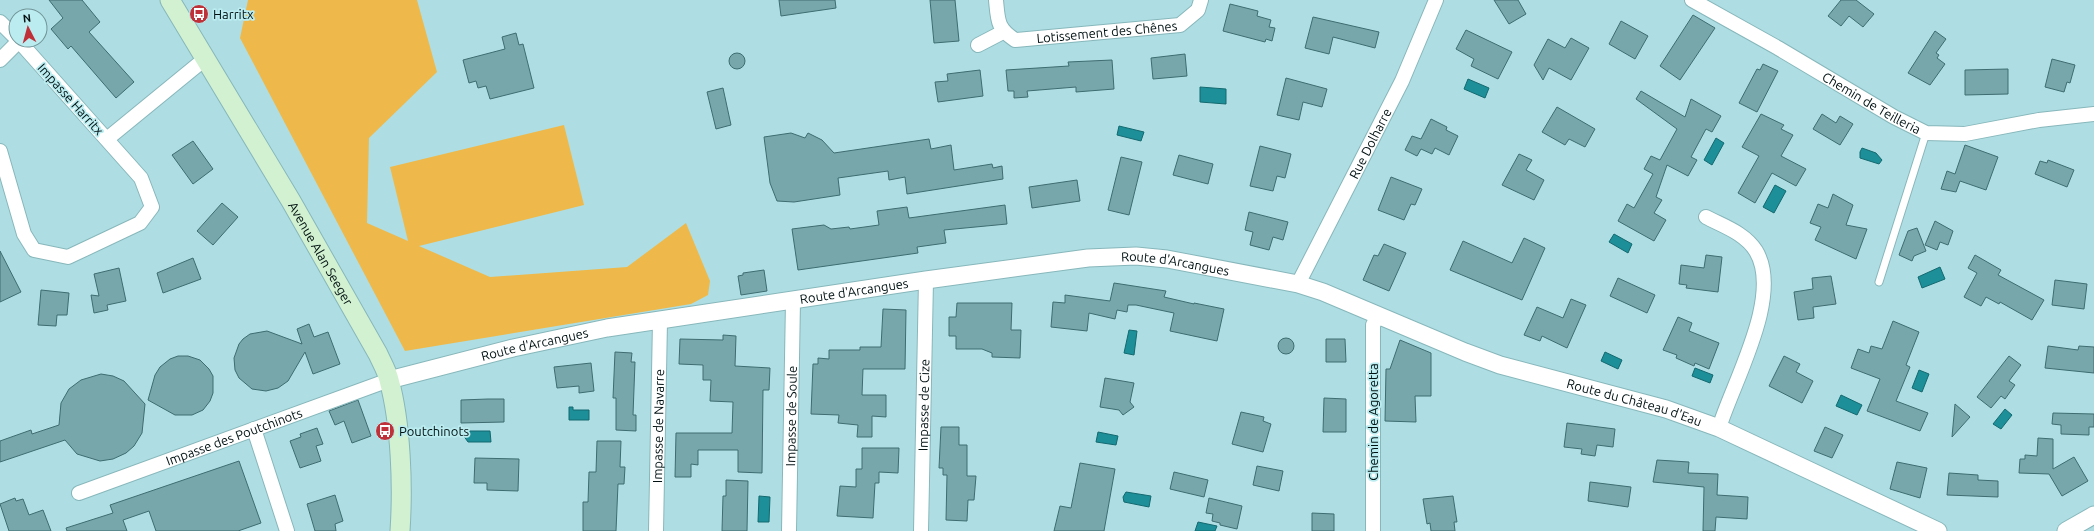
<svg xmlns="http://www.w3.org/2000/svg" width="2094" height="531" font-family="Ubuntu,sans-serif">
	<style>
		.green { fill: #eeb94a }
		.water { fill: #1c8f98; stroke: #146970 }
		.building { fill: #78a7ab; stroke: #3e6c70 }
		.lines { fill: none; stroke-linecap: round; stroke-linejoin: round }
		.service-casing { stroke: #87b7bb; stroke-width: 9 }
		.minor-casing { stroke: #87b7bb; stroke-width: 16 }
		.tertiary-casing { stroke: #87b7bb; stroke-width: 19 }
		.secondary-casing { stroke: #87b7bb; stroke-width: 21 }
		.service { stroke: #fff; stroke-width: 7 }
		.minor { stroke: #fff; stroke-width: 14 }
		.tertiary { stroke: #fff; stroke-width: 17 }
		.secondary { stroke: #d2f1d0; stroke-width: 19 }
		.labels { text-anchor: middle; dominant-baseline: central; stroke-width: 3.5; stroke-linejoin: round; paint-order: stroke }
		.poi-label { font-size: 13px; fill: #011112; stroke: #bbecf0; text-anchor: start }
		.street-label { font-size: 13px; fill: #011112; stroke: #bbecf0 }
	</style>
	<rect width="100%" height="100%" fill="#aedee3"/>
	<path class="green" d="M248,0H417L437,72L369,138L367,223L408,241L390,167L564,125L584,205L419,246L490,277L627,267L686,223L710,281L708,295L691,304L405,351L240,38Z"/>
	<path class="water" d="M1468,79L1489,88L1485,98L1464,89Z
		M1200,87L1226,89V104L1200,102Z
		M1119,126L1144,132L1141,141L1117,135Z
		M1716,138L1724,143L1712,165L1704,160Z
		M1862,148L1876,153L1882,160L1879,164L1860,158V152Z
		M1775,185L1786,191L1774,213L1763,207Z
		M1614,234L1632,244L1628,253L1609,242Z
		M1940,267L1945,279L1922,288L1918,277Z
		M1129,330L1137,331L1134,355L1124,353Z
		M1605,352L1622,360L1618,369L1601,361Z
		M1695,368L1713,375L1710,383L1692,376Z
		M1919,370L1929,374L1922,392L1912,388Z
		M1841,395L1862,405L1857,415L1836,406Z
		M569,407H573V410H589V420H569Z
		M2005,409L2012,415L2001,429L1993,424Z
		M468,431H490L491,442H468L463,435L468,433Z
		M1098,432L1118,436L1116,445L1096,442Z
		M1126,492L1151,496L1149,507L1124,502L1123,497Z
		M759,496L770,497L769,522H758Z
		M1198,522L1217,526L1215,531H1195Z"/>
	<path class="building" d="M49,0H82L100,22L89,32L134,82L116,98L71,46L68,49L51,29L63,18Z
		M779,0H835L836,8L781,16Z
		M930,0H955L959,41L934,43Z
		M1494,0H1518L1526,14L1509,24Z
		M1841,0H1856L1874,14L1863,27L1849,16L1841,26L1828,16Z
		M1230,4L1258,11L1257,16L1271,20L1269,27L1275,28L1272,41L1266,39L1265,42L1223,31Z
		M1693,15L1715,28L1680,80L1660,66Z
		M1313,17L1379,32L1375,48L1333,37L1329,54L1305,48Z
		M1621,21L1648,36L1635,59L1609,44Z
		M1466,30L1512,52L1498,79L1471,66L1474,59L1456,49Z
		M1935,31L1946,39L1936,53L1939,55L1937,58L1945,64L1930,85L1908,73Z
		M516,33L519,45L523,44L534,88L490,99L486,86L478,88L476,81L469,83L463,60L505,49L502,37Z
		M1571,38L1589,48L1571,80L1549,68L1543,80L1534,65L1548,39L1565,48Z
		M729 61a8 8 0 1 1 16 0a8 8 0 1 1-16 0Z
		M1185,54L1187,76L1153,79L1151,58Z
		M2052,59L2075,65L2070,83L2067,82L2064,92L2045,87Z
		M1112,60L1114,89L1076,92V87L1027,91L1028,97L1014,98V91H1008L1006,70L1069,66L1068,62Z
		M1763,64L1778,71L1757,112L1739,103L1757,69L1760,70Z
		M2008,69V94L1965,95V70Z
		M980,70L983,96L938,102L935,82L948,81L947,74Z
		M1286,78L1327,89L1322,107L1303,102L1299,120L1277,115Z
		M723,88L731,125L716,129L707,92Z
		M1641,91L1685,117L1691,99L1721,116L1712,132L1706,129L1691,157L1697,160L1688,176L1667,165L1656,197L1662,200L1654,213L1666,220L1654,241L1618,221L1627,204L1634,208L1653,174L1644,169L1651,156L1660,160L1677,129L1636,99Z
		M1557,107L1595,129L1585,147L1569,139L1565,145L1542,132Z
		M1761,114L1784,125L1781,129L1793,135L1781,156L1806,169L1796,186L1772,173L1755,203L1738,193L1759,156L1742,147Z
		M1822,114L1836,123L1840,116L1853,124L1840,145L1813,129Z
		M1431,119L1447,127L1446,130L1458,136L1449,155L1435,148L1432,154L1421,149L1417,156L1405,150L1412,136L1421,139Z
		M791,133L805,138L808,133L822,140L834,153L929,139L931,149L951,145L954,170L992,164L993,168L1002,166L1003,179L907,194L905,177L889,180L888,171L838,178L840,195L794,202L777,201L770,183L764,137Z
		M193,141L213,169L193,184L172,155Z
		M1965,145L1998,157L1986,190L1960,181L1956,192L1941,189L1947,171L1955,174Z
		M1260,146L1291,154L1285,178L1277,176L1273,191L1250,186Z
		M1519,154L1532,160L1526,170L1544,180L1534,200L1502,185Z
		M1179,155L1213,164L1208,184L1173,175Z
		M1121,157L1142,162L1129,215L1108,210Z
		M2048,160L2074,170L2067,187L2035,174L2040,161L2047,163Z
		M1391,177L1422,189L1415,205L1411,204L1404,220L1378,210Z
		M1077,180L1080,201L1032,208L1029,187Z
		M1833,194L1853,205L1846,225L1867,229L1856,259L1815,240L1821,227L1810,223L1818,204L1828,208Z
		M222,203L238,217L213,245L197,231Z
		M1005,205L1007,224L944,230L946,243L917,247L918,253L798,270L792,229L824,225L831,229L849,227L850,229L879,225L877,211L907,207L909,218Z
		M1249,212L1288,222L1283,240L1273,237L1269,250L1250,245L1253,232L1245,230Z
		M1935,221L1953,231L1948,245L1940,242L1937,250L1925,245Z
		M1917,228L1926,251L1914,256L1912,261L1899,255L1908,231Z
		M1524,238L1545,248L1522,300L1450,270L1463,241L1512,263Z
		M1384,244L1406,253L1389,291L1363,280L1374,255L1378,256Z
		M0,251L21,292L0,302Z
		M1706,255L1722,257L1718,292L1686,288L1687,285L1679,284L1681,265L1704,268Z
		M1975,255L2001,270L1998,275L2044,300L2032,320L2000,302L1999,304L1986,297L1981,306L1964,297L1977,273L1968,268Z
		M193,258L201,279L163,293L157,273Z
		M119,268L126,301L107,305L108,310L94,313L91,295L99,296L94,274Z
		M764,270L767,291L741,295L738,276L743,275V273Z
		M1831,276L1836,304L1813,307L1814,318L1798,320L1794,292L1813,289L1812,278Z
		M1618,278L1655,295L1647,313L1610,296Z
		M2055,280L2087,284L2084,309L2052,305Z
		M1114,283L1166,291L1164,297L1194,304V303L1224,309L1217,341L1170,331L1174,313L1136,305H1128L1127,312L1117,310L1115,319L1089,313L1087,331L1051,327L1053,302L1065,303V295L1110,301Z
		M41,290L69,293L67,315H57L56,326L38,325Z
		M1571,299L1586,305L1567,348L1542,336L1540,341L1524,335L1537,307L1563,318Z
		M957,303H1012L1011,330H1021L1020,358L992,357V353L982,349H956V336H949V317H956Z
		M883,309L906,310L905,369H863L862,395H886V417L872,416V437H857L858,425L838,423L839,415L811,414L813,364H818V358L829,359V350H860V347H881Z
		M1678,317L1692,323L1689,331L1719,343L1709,369L1695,363L1694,366L1676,358L1677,355L1663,350Z
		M1893,321L1919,332L1906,365L1910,367L1896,401L1928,413L1920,431L1867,411L1880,379L1851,368L1858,349L1869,353L1871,346L1882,349Z
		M309,324L314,337L328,332L340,364L313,374L305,352L288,381L278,388L266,391L252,389L239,378L235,370L234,358L239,344L243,339L250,334L267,331L302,344L297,329Z
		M723,335L736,336L735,366L770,368L769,390H763L762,473L738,472V450H698V465L691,464V477H675L676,433H732L733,402L710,401L711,380H703V365L679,364L680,339L723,340Z
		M1278 346a8 8 0 1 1 16 0a8 8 0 1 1-16 0Z
		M1326,339H1345L1346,362H1326Z
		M1400,340L1431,353V396H1415L1416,422L1385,421L1386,369H1390Z
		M2048,346L2078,350L2079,346L2094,347V373L2045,368Z
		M615,352L632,353L631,362H635L633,415H636V431L616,430V398H613Z
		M178,356H188L200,360L209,369L213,376V393L210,401L203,410L192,415H175L148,400L155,375L160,367L170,359Z
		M1784,356L1800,364L1796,372L1813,381L1802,403L1769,386Z
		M2009,356L2021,365L2009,381L2015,385L2005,399L2001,396L1991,408L1977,397Z
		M591,363L594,391L579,393V386L557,388L554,367Z
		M101,374L113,376L124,381L145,404L142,433L134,446L126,453L113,459L100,461L77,454L65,440L0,462V441L31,430L32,434L59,425L61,403L69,389L81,380Z
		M1105,378L1134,383L1130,402L1134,407L1123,415L1119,410L1100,407Z
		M1324,398L1346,399V432H1323Z
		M488,399H504V422L461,423V400Z
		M358,400L371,436L352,443L344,421L335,425L329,411Z
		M1955,404L1970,417L1952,437Z
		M1241,412L1264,417L1263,421L1271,424L1263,452L1232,444Z
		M2053,413L2094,414V427H2089V435L2061,434V425L2052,424Z
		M1567,423L1615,429L1613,447L1597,445L1595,456L1581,454L1582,449L1564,447Z
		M941,427H959V445H967V476H976L974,500H968L967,521L946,520L947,475H943V468H939Z
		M1825,427L1843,435L1832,458L1814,451Z
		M317,428L323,444L316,446L321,461L300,468L290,441L301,437L300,434Z
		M2038,438L2053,439V469L2074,457L2088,481L2062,496L2049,474L2019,473L2020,459H2025V455L2037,456Z
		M597,441H621L620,467H625L624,484H618L616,531H583V502H588L589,472H596Z
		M862,448H899L898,473L879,472V483H875L873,518L837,516L840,486L856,487V469H862Z
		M475,458L519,459L518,491L487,490V483H474Z
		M1657,460L1689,462L1688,473L1718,474L1717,495L1748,497L1747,519L1716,517L1715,531H1703L1704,487L1653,482Z
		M239,461L261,523L238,531H156L149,511L123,520L127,531H67L66,528L113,513L110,505Z
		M1897,462L1927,468L1920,498L1890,489Z
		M1080,463L1115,469L1104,531H1054L1060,506L1071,508Z
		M1257,466L1283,471L1279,491L1253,485Z
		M1174,472L1208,480L1204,497L1170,489Z
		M1949,473L1978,475V480L1998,481V497L1947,495Z
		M726,480L748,481L747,531H722L723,496H726Z
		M1590,482L1631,487L1628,507L1588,501Z
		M335,495L343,521L335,524L336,531H315L307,504Z
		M1453,496L1457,522H1454L1455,531H1431L1430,523L1427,524L1423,499Z
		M15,498L16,501L23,499L29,515L43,510L51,531H9L0,504Z
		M1209,498L1242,506L1237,529L1220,525V523L1212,521L1213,514L1206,513Z
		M1312,513L1334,514V531H1312Z"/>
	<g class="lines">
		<g class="service-casing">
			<path id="service" d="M1879,282L1926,133"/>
		</g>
		<g class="minor-casing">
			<g id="minor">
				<path id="s1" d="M996,0C998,21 997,28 1015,40L1180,25L1198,10L1201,0"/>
				<path id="s2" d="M1692,0L1778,48L1894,117L1926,133L1965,134L2039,120L2094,114"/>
				<path d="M0,22L16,38"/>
				<path d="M978,45L1003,32"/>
				<path d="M0,60L19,41"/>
				<path d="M107,139L206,58"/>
				<path d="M0,151L24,234L34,250L68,257L140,223L152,207L141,178L18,40"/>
				<path d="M1706,217C1723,226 1745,233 1756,251C1783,296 1733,382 1719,428"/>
				<path id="s3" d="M1298,284L1402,81L1436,0"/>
				<path d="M254,429L287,531"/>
				<path id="s4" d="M79,493L389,380"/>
				<path id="s5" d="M656,531L660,321"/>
				<path id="s6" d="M789,531L793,301"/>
				<path id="s7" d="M921,531L926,280"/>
				<path d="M1373,531V325L1378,315"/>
			</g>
		</g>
		<g class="tertiary-casing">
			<g id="tertiary">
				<path id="s8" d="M389,380L513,348L607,328L926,280L1088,258L1136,256L1167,259L1298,284L1323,292L1465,352L1500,365L1666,409L1719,428L1938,531"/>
				<path d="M2066,531L2094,515"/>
			</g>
		</g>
		<g class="secondary-casing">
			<g id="secondary">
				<path id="s9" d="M170,0L291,201L378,354C382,363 387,371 389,380C401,424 403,486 400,531"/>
			</g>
		</g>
		<use href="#service" class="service"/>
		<use href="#minor" class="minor"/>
		<use href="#tertiary" class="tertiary"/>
		<use href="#secondary" class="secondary"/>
	</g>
	<defs>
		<g id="bus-disc" transform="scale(1)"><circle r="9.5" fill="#c03039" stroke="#bbecf0"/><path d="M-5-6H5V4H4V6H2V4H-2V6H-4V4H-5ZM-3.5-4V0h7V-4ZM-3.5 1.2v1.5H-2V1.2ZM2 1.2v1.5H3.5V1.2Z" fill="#fff"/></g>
	</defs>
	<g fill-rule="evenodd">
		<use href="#bus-disc" x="199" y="14"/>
		<use href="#bus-disc" x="385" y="431"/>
	</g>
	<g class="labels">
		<g class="poi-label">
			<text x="213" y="14">Harritx</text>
			<text x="399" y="431">Poutchinots</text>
		</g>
		<g class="street-label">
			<text stroke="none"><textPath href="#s1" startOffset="139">Lotissement des Chênes</textPath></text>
			<text transform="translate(71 99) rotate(48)">Impasse Harritx</text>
			<text stroke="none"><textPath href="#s2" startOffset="207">Chemin de Teilleria</textPath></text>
			<text stroke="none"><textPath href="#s3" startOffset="158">Rue Dolharre</textPath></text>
			<text stroke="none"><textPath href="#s9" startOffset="295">Avenue Alan Seeger</textPath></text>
			<text stroke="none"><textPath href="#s8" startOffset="798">Route d'Arcangues</textPath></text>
			<text stroke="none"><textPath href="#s8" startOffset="474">Route d'Arcangues</textPath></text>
			<text stroke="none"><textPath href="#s8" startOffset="150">Route d'Arcangues</textPath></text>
			<text stroke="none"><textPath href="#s8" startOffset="1280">Route du Château d'Eau</textPath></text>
			<text stroke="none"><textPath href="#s7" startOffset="126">Impasse de Cize</textPath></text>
			<text stroke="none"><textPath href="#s6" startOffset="115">Impasse de Soule</textPath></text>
			<text transform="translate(1373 422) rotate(-90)">Chemin de Agoretta</text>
			<text stroke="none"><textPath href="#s5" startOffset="105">Impasse de Navarre</textPath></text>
			<text stroke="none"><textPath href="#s4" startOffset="165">Impasse des Poutchinots</textPath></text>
		</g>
	</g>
	<g transform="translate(28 28) rotate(354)"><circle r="19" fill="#bbecf0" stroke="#719497"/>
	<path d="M0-3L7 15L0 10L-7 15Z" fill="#c03039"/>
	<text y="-6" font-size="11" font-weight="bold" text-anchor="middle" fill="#011112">N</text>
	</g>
</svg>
